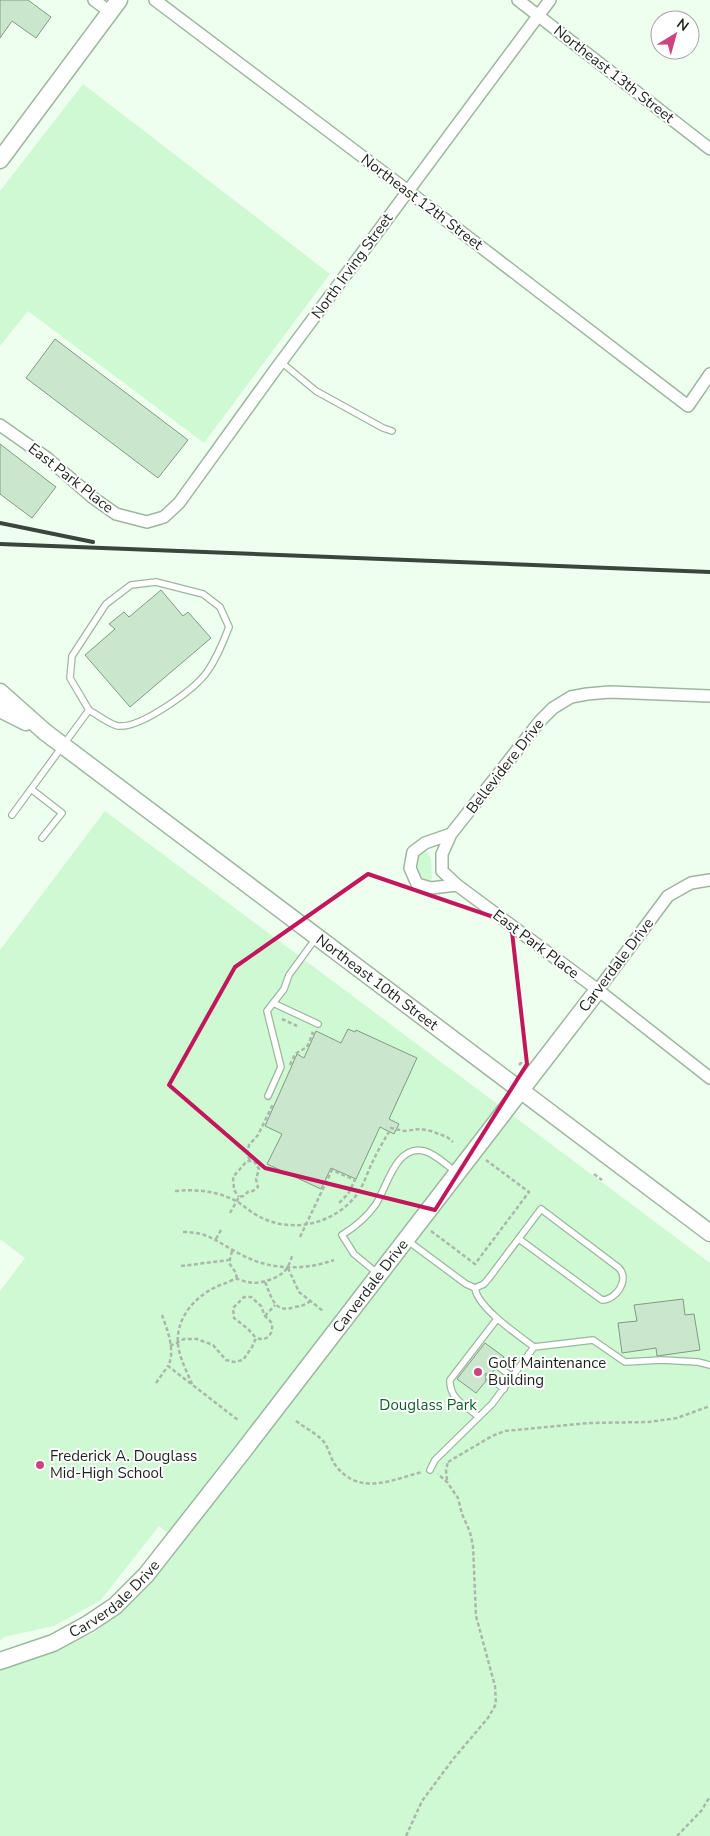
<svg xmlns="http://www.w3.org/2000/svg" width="710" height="1836" font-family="'Nunito Sans',sans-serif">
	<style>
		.green { fill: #cef9d2 }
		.building { fill: #cae6cd; stroke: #819b84 }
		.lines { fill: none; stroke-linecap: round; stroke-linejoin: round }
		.lane-casing { stroke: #9db79f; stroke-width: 8 }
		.street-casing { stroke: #9db79f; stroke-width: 14 }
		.secondary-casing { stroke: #9db79f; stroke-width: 19 }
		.path { stroke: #aab8ab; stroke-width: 2.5; stroke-dasharray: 4 2.5; stroke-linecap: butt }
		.lane { stroke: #fff; stroke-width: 5.5 }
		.street { stroke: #fff; stroke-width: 11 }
		.secondary { stroke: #fff; stroke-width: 16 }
		.rail { stroke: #3a453b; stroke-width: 4 }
		.marked { fill: none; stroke: #c2185b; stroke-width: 4; stroke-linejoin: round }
		.poi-dot { fill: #cd447e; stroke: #fff; stroke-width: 2 }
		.labels { text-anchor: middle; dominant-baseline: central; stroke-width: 4; stroke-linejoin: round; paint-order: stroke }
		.street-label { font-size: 15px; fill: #1a241b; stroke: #fff }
		.poi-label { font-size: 15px; fill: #1a241b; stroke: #fff; text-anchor: start }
		.park-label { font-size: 15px; fill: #0e5e25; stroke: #fff }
	</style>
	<rect width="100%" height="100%" fill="#eeffef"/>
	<path class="green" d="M83,84L330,274L204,443L28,311L0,346V191Z
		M105,811L710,1263V1836H0V1668L94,1633L141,1593L181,1543L159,1526L101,1600L54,1626L4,1637L0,1641V1291L25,1258L0,1239V950Z
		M421,851H426L431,858L432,879L427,881C416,875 412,861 421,851Z"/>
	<path class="building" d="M0,0H28L51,17L36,38L12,21L0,38Z
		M55,339L188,440L158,478L26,378Z
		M0,444L56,487L32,518L0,494Z
		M161,590L183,616L188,612L211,638L130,707L85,655L115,629L109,624L124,612L129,617Z
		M348,1029L355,1032L356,1030L417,1058L389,1119L399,1124L394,1134L380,1127L356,1179L331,1168L321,1189L267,1164L282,1134L265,1126L297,1054L304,1058L316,1031L341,1043Z
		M683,1299L685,1315L694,1314L700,1350L657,1356L656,1348L622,1353L618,1323L637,1321L634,1305Z
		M485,1343L504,1357L500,1362H497L494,1364L495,1369L492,1373H488L485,1374L486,1381L476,1393L457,1379Z"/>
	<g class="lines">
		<g class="lane-casing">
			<path id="lane" d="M281,362L316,391L383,428L392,431
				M31,789L62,813L42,838
				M12,815L89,710L70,678L72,656L106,604L131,585L156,582L203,594L220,607L229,627C223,643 217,658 207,672C194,690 141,728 119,726C112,726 96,714 89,710
				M273,1003L318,1024
				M268,1096L281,1067L267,1011L284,989L289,975L316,938
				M408,1241L466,1284L475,1288L484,1284L489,1278L541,1209L619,1268C630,1280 616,1300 602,1300L519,1239
				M377,1273L354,1254L342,1235C355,1227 367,1217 376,1204C387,1187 396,1144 424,1151C436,1154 446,1165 456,1172
				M475,1288C477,1307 518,1335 534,1347
				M498,1366L512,1377
				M489,1377L504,1389
				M479,1417C466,1406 449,1399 450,1380L497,1319
				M430,1470L435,1460L492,1404L534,1347L593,1340L625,1362L662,1360L698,1362L710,1365"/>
		</g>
		<g class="street-casing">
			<path id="street" d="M94,0L110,12
				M155,0L408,191L688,406L710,374
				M518,0L710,149
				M0,425L47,458L92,497L116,514L147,522L164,517L179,503L275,370L550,0
				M710,696L610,692L587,694L571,697L553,708L540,721L451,834L425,843L413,852L410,868L417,884L431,888L457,885L598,990L710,1078
				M451,834L442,854V871L457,885
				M598,990L668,896L691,883L710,880"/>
		</g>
		<g class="secondary-casing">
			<g id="secondary">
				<path d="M0,160L119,0"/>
				<path id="s1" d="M0,692L45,732L710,1233"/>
				<path d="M0,709L26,722"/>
				<path id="s2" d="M0,1661L53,1643L88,1624L115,1606L146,1575L244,1450L598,990"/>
			</g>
		</g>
		<path class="path" d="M282,1019L297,1026
			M290,1065L295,1054L307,1047L313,1033H311
			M519,1065L521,1063L523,1065
			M250,1160L247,1154L249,1145L258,1135L273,1104
			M594,1174L602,1180
			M175,1191C197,1189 218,1191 238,1202C245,1207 252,1213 260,1217C291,1233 331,1225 354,1198C363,1188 367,1173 373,1161C378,1150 385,1139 391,1128L404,1131L420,1129L431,1131L447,1137L453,1142
			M230,1213L239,1197L243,1196L249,1191H253L258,1187L256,1179L259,1169L254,1161H247L233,1177L234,1190L239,1197
			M431,1231L475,1264L529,1192L486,1160
			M183,1232C210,1232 218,1243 240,1254C269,1270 303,1271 334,1260
			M300,1237L332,1170L355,1180L348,1194L338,1204
			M216,1239L222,1228
			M232,1251L229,1263L236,1273L237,1279
			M181,1266L229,1260
			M288,1268L299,1292L323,1311
			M265,1282C272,1298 274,1314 295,1307C301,1306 306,1305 310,1301
			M162,1315C167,1329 176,1351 168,1366L238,1420
			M265,1316L275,1305
			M170,1346L184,1339H197L213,1345L226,1360L234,1362L243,1360L252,1347L256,1338C268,1342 273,1334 272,1323L265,1316L261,1306L251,1297H244L233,1308L234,1318L248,1329L256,1338
			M156,1383L168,1366
			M192,1384C187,1372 180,1359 178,1345C175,1315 200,1291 226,1283C229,1282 233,1279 237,1279C240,1279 244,1282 248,1282C259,1285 283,1278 288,1266C290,1263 291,1259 292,1256
			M296,1421C305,1428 320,1435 326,1445C330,1452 331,1460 336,1466C359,1496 392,1480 422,1472
			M448,1462L492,1436L505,1431L588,1423L649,1422L677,1418L710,1406
			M447,1480L446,1470L448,1461
			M406,1836L422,1801L454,1758L488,1718L496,1704L495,1686L476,1616L473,1546L470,1532L462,1514L458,1498L447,1482L438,1474
			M677,1836L702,1810L710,1796"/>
		<use href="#lane" class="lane"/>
		<use href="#street" class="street"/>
		<use href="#secondary" class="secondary"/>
		<path class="rail" d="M0,523L93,542
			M0,544L710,572"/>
	</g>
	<path class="marked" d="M368,874L511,923L527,1064L435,1210L265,1168L169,1085L235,967Z"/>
	<g class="poi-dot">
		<circle cx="478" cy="1372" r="5"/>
		<circle cx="40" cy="1465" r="5"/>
	</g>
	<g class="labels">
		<g class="street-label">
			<text transform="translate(614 74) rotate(38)">Northeast 13th Street</text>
			<text transform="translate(422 202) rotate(37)">Northeast 12th Street</text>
			<text transform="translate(352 266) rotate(-54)">North Irving Street</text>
			<text transform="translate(71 478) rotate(38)">East Park Place</text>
			<text transform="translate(505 766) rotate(-52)">Bellevidere Drive</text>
			<text transform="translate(536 944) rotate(37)">East Park Place</text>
			<text transform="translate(616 965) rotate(-53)">Carverdale Drive</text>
			<text stroke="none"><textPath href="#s1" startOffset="476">Northeast 10th Street</textPath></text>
			<text stroke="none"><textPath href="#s2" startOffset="538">Carverdale Drive</textPath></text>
			<text stroke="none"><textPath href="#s2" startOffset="132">Carverdale Drive</textPath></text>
		</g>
		<g class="poi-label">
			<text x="488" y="1363">Golf Maintenance<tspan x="488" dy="17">Building</tspan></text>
			<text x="50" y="1456">Frederick A. Douglass<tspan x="50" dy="17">Mid-High School</tspan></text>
		</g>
		<g class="park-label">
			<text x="428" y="1405">Douglass Park</text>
		</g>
	</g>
	<g transform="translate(675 35) rotate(37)"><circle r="24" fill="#ffffff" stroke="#a3a7a4"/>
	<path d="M0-4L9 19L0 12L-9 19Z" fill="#cd447e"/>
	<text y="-8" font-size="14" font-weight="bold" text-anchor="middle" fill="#1a241b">N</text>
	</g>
</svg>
